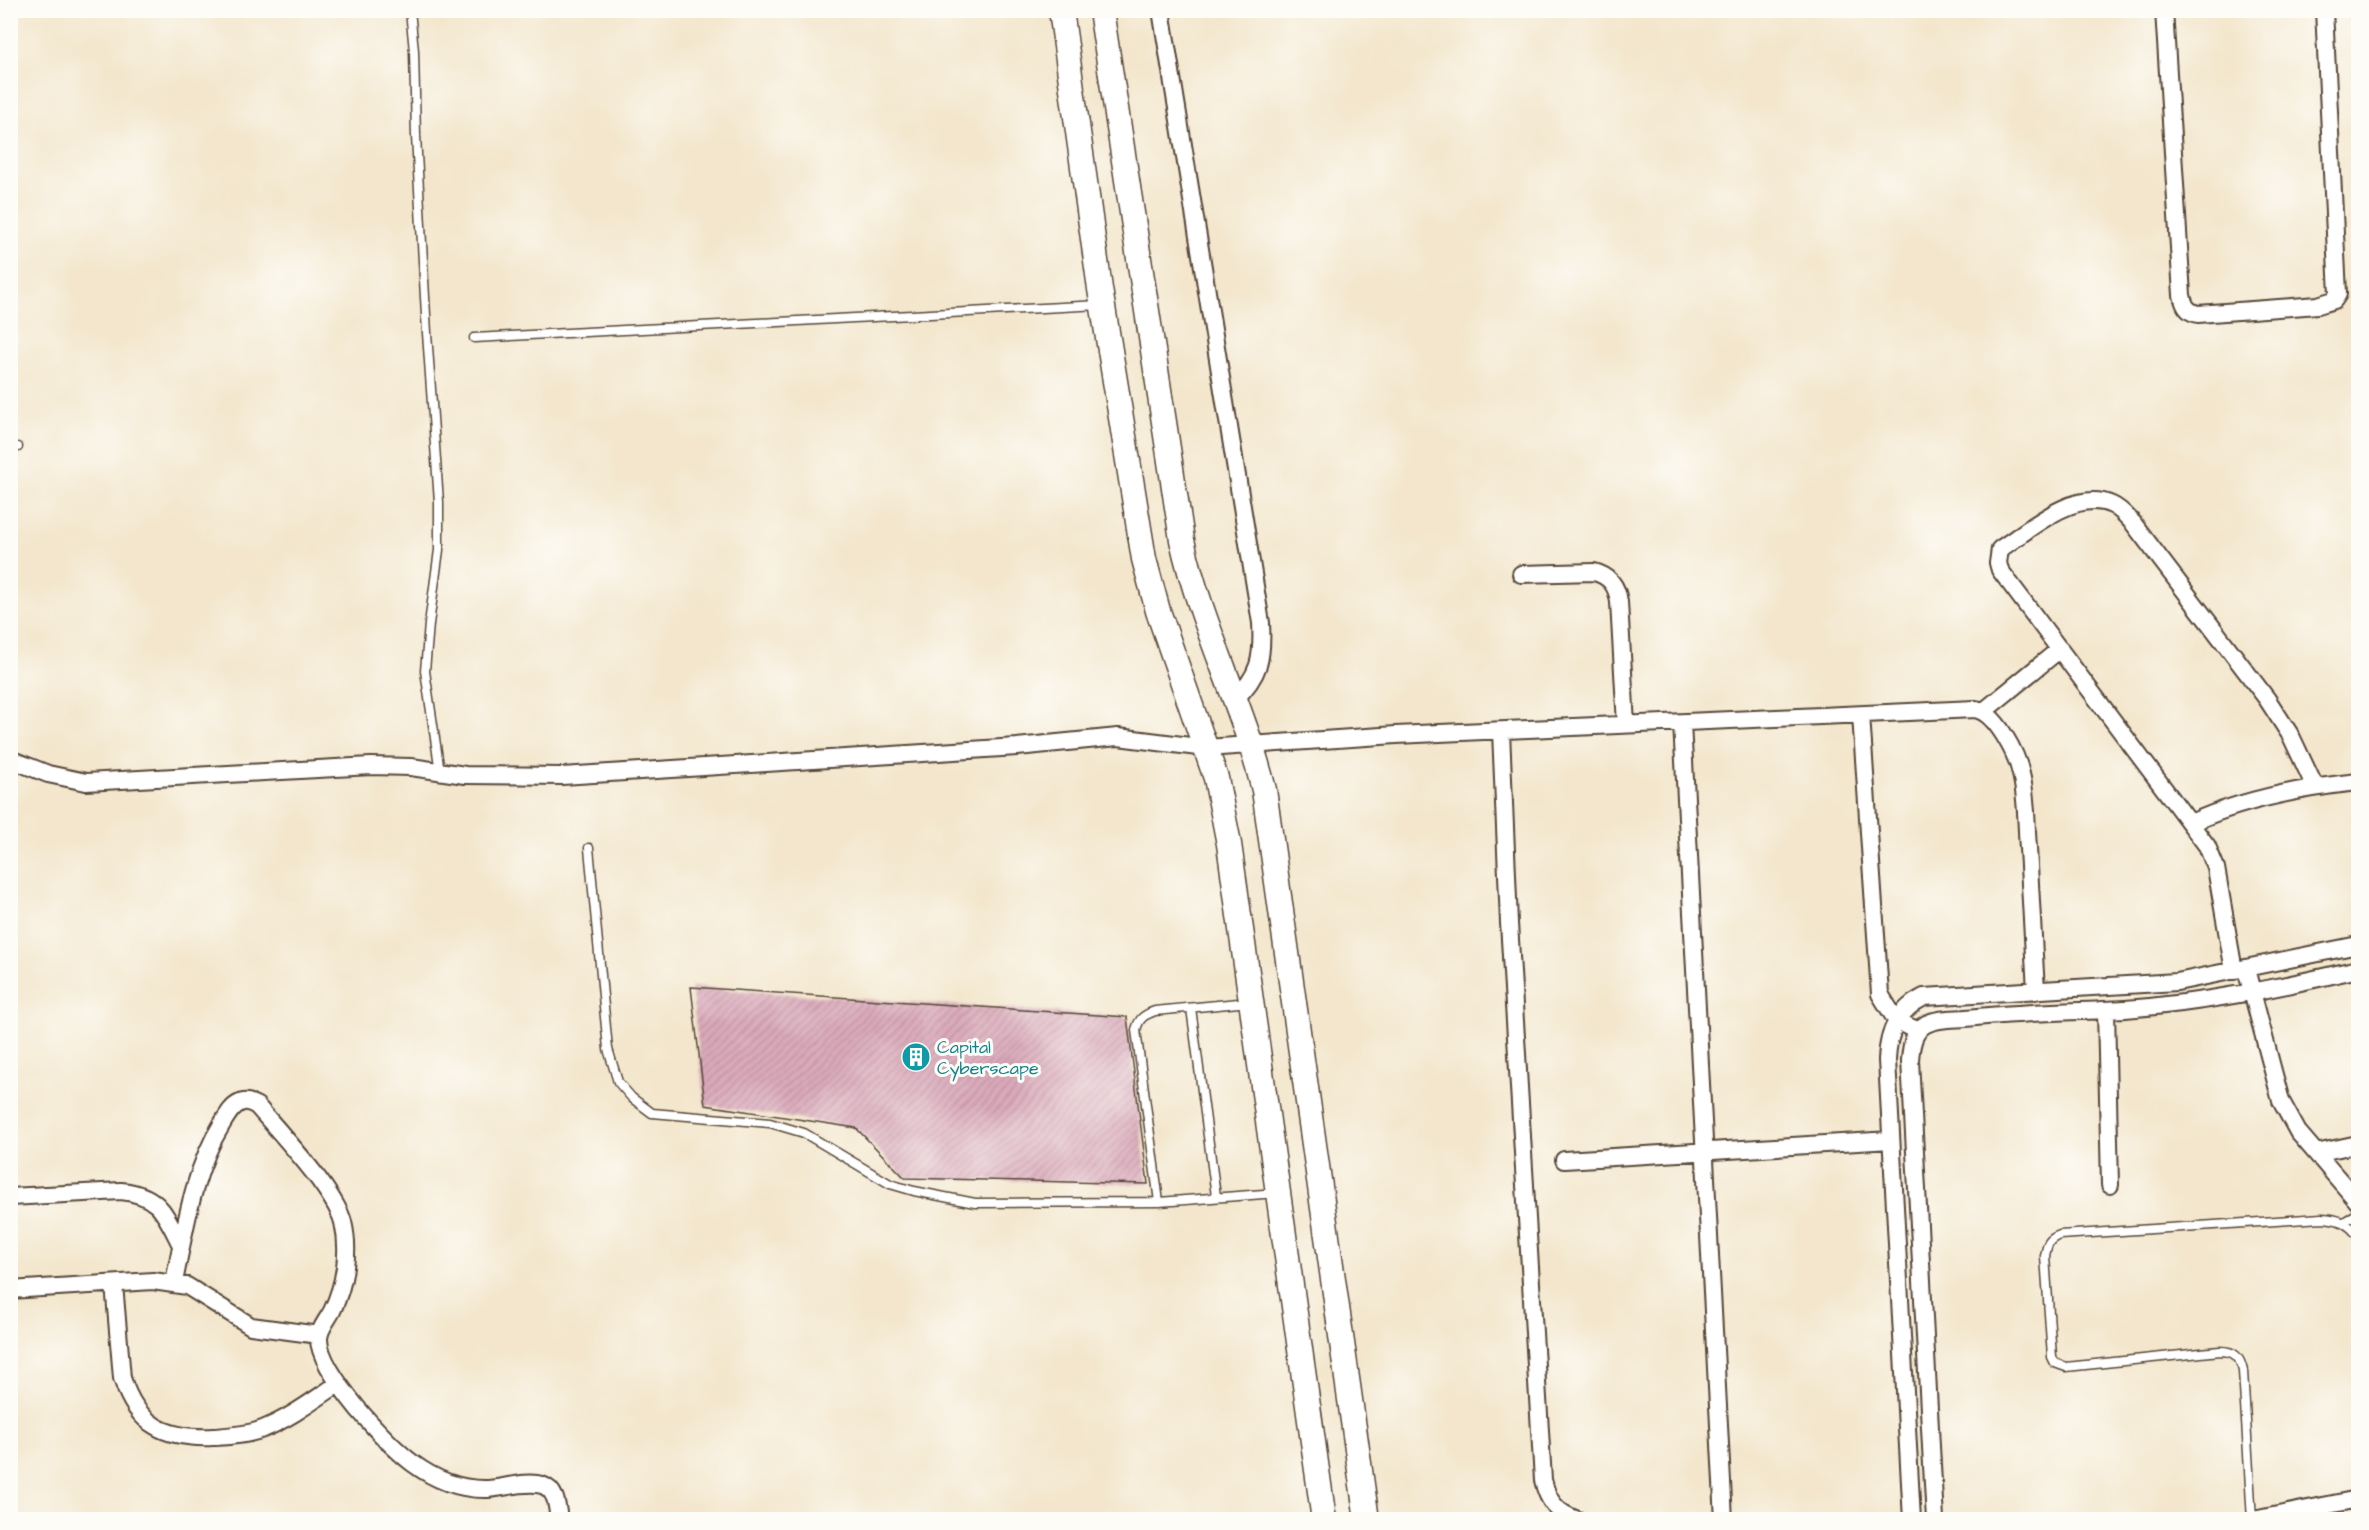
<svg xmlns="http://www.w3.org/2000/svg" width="2369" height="1530" font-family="'Architects Daughter',sans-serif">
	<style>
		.building { fill: url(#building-hatch) }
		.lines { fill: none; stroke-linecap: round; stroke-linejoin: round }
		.lane-casing { stroke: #574638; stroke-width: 11 }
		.street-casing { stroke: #574638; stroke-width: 20 }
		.secondary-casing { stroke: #574638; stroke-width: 27 }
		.lane { stroke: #fff; stroke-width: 8 }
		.street { stroke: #fff; stroke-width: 16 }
		.secondary { stroke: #fff; stroke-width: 24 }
		.labels { text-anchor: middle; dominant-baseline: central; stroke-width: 6; stroke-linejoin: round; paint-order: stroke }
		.culture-label { font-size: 18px; fill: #0d838f; stroke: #fdfcf7; text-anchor: start }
	</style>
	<defs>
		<pattern id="building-hatch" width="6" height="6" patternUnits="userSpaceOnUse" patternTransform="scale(1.5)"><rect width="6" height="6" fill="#dcabbc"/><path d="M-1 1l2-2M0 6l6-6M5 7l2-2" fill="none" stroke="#b48b98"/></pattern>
	</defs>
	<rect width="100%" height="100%" fill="#fdfcf7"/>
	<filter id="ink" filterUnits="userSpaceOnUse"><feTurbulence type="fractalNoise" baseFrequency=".0167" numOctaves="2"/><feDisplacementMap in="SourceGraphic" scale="12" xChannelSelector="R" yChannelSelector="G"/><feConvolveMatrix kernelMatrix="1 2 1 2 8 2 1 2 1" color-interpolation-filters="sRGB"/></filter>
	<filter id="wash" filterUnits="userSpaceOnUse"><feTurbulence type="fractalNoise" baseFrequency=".008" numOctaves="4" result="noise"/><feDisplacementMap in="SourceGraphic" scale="24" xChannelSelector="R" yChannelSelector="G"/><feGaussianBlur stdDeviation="1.35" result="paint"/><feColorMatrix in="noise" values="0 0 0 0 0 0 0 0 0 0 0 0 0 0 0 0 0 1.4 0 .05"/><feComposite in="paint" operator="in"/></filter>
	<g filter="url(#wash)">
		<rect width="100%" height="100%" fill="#f3e6cc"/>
		<g id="blocks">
			<path class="building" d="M691,987L1127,1017L1148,1184L905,1178L856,1128L705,1105Z"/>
		</g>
	</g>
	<g filter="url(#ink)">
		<use href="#blocks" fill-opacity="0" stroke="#574638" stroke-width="1.5"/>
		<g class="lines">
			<g class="lane-casing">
				<path id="lane" d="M410,10L414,51L416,136L427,333L439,502V550L429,624L425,671L440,772
					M474,338L1100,305
					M10,447H18
					M589,848L608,1049L618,1082L632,1098L652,1113L770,1123L804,1133L890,1184L914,1191L975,1203L1159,1202L1277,1193
					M1191,1008L1216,1196
					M1159,1202L1136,1030C1139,1018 1144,1015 1155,1011L1249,1002
					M2344,1222L2358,1213
					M2252,1520L2243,1371C2240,1357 2235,1351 2220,1351L2066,1367L2055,1363L2052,1357L2045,1256C2047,1245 2048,1239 2060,1235L2322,1218C2338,1219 2348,1222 2358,1236"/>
			</g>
			<g class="street-casing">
				<path id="street" d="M1161,10L1261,623C1263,658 1260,675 1234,700
					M2164,10L2182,295C2184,305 2187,312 2198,314L2318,305L2334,300L2338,294L2324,10
					M1521,574L1594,572C1610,576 1617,586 1619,602L1626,725
					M1984,711L2060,649
					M1861,715L1880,994L1896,1020L1918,1031
					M1682,723L1724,1520
					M1501,731L1509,923L1543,1480C1548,1502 1557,1513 1578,1520
					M10,759L48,774L86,782L371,766L411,767L465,775L562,776L1017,747L1118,737L1206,748L1396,735L1975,709C1996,712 2017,755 2021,774C2027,798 2026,823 2028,848C2031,895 2033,943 2036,991
					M2191,823C2243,799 2302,788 2358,782
					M2246,969L2281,1101L2298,1132L2358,1202
					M2234,971L2216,868L2207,846L2000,570L1998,563L2000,549C2029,530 2075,488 2112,505C2121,509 2127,517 2133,523L2267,699L2291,736L2315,787
					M2106,1010L2110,1185
					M2316,1153L2358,1144
					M1564,1160L1891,1140
					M10,1197L121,1191C160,1195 165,1214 181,1245
					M174,1282C185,1229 193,1171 222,1124C227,1116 231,1107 240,1103C247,1100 251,1103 257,1106C280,1133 334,1190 343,1222C350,1251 345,1284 332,1311C328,1319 319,1329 319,1339C319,1360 345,1393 358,1409C391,1447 429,1489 484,1489C502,1489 525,1480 542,1485C557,1490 557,1507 559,1520
					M114,1284L122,1378C137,1426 166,1439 213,1437C229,1436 248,1435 263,1429C290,1418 314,1400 338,1384
					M10,1290L153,1281L187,1286L251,1326L319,1335
					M1912,1520L1887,1060C1888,1031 1898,1010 1924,997L2177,982L2358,945
					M1935,1520L1910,1060C1911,1047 1913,1031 1926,1024C1938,1018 1954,1019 1966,1018C2019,1012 2073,1012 2125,1009C2205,1003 2282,987 2358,969
					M2253,1520L2358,1499"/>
			</g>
			<g class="secondary-casing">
				<path id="secondary" d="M1061,10L1100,289L1144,559L1158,611L1216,778L1229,844L1324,1520
					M1101,10L1182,540C1201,626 1243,705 1264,790L1367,1520"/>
			</g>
			<use href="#lane" class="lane"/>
			<use href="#street" class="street"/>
			<use href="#secondary" class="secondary"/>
		</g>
	</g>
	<defs>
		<g id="building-disc" transform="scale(1.5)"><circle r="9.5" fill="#0f9aa8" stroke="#fdfcf7"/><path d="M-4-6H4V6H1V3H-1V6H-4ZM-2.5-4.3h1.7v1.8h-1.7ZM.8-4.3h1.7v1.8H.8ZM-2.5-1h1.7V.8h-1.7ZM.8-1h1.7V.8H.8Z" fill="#fff"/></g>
	</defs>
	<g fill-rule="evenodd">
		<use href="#building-disc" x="916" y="1057"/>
	</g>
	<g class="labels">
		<g class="culture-label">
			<text x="937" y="1047">Capital<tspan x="937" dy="21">Cyberscape</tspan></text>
		</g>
	</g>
	<rect width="2369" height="1530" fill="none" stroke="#fdfcf7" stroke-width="36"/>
</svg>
